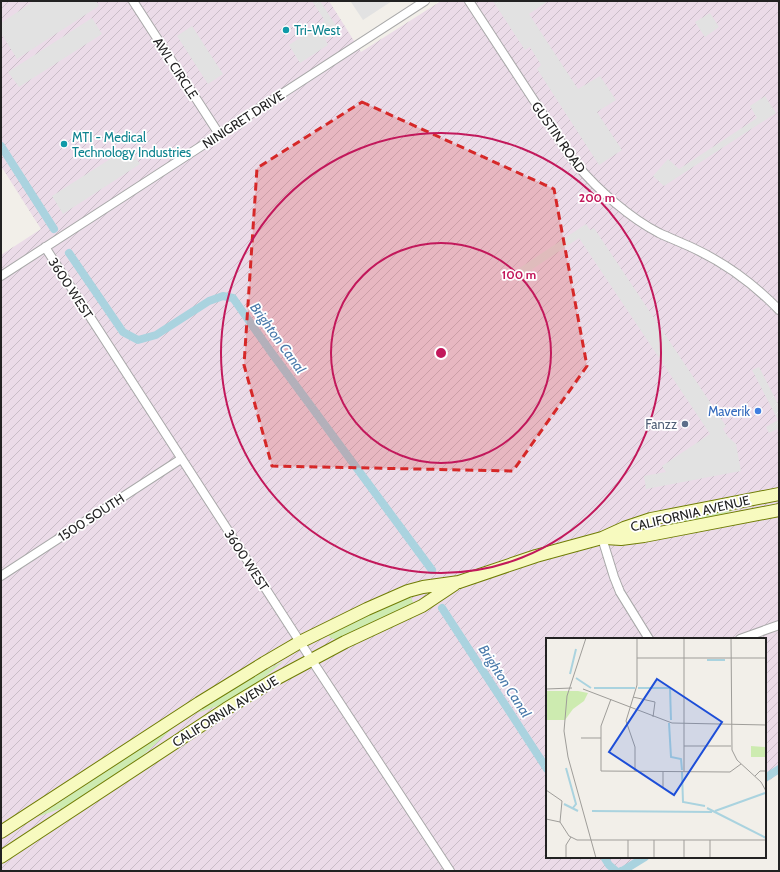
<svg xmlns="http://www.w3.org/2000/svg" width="780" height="872" font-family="Cabin,sans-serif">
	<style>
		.industrial { fill: url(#industrial-furrows) }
		.grass { fill: #cdebb0 }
		.parking { fill: #e2e2e2 }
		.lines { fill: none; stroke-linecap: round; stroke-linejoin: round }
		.canal { stroke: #aad3df; stroke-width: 8 }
		.minor-casing { stroke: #a9a9a9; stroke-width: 10 }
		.secondary-casing { stroke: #707d05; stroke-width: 14 }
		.minor { stroke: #fff; stroke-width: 8 }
		.secondary { stroke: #f7fabf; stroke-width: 12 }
		.marked { fill: #d62828; fill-opacity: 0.2; stroke: #d62828; stroke-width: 3; stroke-dasharray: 8 5; stroke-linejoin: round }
		.ring { fill: none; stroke: #c2185b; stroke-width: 2 }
		.culture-dot { fill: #0f9aa8; stroke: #fff; stroke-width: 1.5 }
		.shop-dot { fill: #3f7fe0; stroke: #fff; stroke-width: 1.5 }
		.service-dot { fill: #5c6f8a; stroke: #fff; stroke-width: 1.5 }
		.labels { text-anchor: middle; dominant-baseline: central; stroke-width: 3.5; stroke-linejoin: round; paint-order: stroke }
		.culture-label { font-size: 13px; fill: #0d838f; stroke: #fff; text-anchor: start }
		.street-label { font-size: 13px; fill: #222; stroke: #fff }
		.shop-label { font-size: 13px; fill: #366cbe; stroke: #fff; text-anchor: end }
		.service-label { font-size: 13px; fill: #4e5e75; stroke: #fff; text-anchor: end }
		.water-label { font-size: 14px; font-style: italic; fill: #4a7aab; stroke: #fff }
		.inset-river { fill: none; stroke: #aad3df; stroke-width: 2 }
		.inset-road { fill: none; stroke: #9f9d99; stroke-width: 1 }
		.view { fill: #1d4ed8; fill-opacity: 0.15; stroke: #1d4ed8; stroke-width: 2 }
		.inset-edge { fill: none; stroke: #222; stroke-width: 2 }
		.centre { fill: #c2185b; stroke: #fff; stroke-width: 2 }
		.ring-label { font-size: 12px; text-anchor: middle; font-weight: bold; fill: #c2185b; stroke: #fff; stroke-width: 3.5; stroke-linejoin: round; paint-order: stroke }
	</style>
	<defs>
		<pattern id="industrial-furrows" width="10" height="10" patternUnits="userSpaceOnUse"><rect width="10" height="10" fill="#ebdbe8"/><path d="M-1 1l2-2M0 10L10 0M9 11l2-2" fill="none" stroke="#c9bcc7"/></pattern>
	</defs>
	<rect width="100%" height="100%" fill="#f2efe9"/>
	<path class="industrial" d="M1,1H329L361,52L441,1H779V774L765,783V639H547V857H651L629,871H1V255L41,229L1,166Z"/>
	<path class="grass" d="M741,507L720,516L671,526L670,520Z
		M411,597L414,605L339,640L330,638L328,633L363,615Z
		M284,661L246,692L229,702L197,713L235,686Z
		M175,726L129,768L71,805L37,817Z"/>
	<path class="parking" d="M34,1H96L99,6L17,59L1,33V23Z
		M312,1H320L339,30L325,39L328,45L300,63L289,45L325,21Z
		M353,1H392L363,20L351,2Z
		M493,1H548L529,14L578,89L600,76L616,100L597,112L622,150L599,165L537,69L541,65L530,47L525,50Z
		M710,13L719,27L705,37L695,22Z
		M92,18L102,34L19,87L8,72Z
		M192,26L223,74L208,84L177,36Z
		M765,96L776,113L664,186L653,176L668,159L679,169L757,118L750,106Z
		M129,147L140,164L63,214L52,196Z
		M586,224L590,230L594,228L726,426L723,429L728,437L736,444L741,471L646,489L644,476L666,472L662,466L710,434L579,238L516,280L512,273Z
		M759,367L779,406V428L769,433L766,427L778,420L752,370Z"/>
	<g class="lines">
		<path class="canal" d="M1,146L54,229
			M69,253L123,332L138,340L156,335L209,301L223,296L233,298L271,352L432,570
			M442,608L547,769
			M765,778L779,769
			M604,857L609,865L616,871
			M621,871L624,870L645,857"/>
		<g class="minor-casing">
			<path id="minor" d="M133,1L219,134
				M469,1L565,148C569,154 573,160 577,165C598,190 630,218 659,233C670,238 682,243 693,248C725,263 754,284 779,310
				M45,247L311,659L450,871
				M1,276L425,1
				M602,538L614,577L620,592L649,639
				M1,576L181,459
				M740,639L779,625"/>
		</g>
		<g class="secondary-casing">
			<path id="secondary" d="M605,538L621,539L644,536L779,510
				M1,832L199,703L264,663L300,642L367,609L408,591L423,587L459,582L536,556L602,538L624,528L651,519L779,494
				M1,857L226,709L272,681L345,642L422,606L455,584"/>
		</g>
		<use href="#minor" class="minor"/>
		<use href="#secondary" class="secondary"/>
	</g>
	<path class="marked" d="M362,102L554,189L587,366L513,471L272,466L244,365L257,168Z"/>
	<g class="ring">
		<circle cx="441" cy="353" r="110"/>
		<circle cx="441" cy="353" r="220"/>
	</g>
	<g class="culture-dot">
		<circle cx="286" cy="30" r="4"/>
		<circle cx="64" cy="144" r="4"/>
	</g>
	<circle class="shop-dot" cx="758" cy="411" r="4"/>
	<circle class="service-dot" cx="685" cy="424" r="4"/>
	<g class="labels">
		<g class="culture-label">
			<text x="294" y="30">Tri-West</text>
			<text x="72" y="137">MTI - Medical<tspan x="72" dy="15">Technology Industries</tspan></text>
		</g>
		<g class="street-label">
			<text transform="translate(176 68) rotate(57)">AWL CIRCLE</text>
			<text transform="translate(243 119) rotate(-33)">NINIGRET DRIVE</text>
			<text transform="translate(559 137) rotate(55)">GUSTIN ROAD</text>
			<text transform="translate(71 288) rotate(57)">3600 WEST</text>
			<text transform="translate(690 513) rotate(-13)">CALIFORNIA AVENUE</text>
			<text transform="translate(91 517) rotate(-33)">1500 SOUTH</text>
			<text transform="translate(247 560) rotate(57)">3600 WEST</text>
			<text transform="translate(225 711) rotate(-32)">CALIFORNIA AVENUE</text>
		</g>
		<g class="shop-label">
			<text x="750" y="411">Maverik</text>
		</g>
		<g class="service-label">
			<text x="677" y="424">Fanzz</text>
		</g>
		<g class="water-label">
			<text transform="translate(278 338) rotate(54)">Brighton Canal</text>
			<text transform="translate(505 681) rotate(57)">Brighton Canal</text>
		</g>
	</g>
	<g transform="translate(546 638)">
		<rect width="220" height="220" fill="#f2efe9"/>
		<path d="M0,53H32L42,55L38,63L27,71L19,82H0ZM205,108L219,109L220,119H205Z" fill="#cdebb0"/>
		<path class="inset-river" d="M161,22H179M24,36L30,11M30,40L45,50M48,50H89M92,50H124L125,82M123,85L125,119L135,121L136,132M20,130L30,166L26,171M136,134L137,164L159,168M18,166L32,173M161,170L220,200M46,173L166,174M169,173L219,155"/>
		<path class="inset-road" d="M40,0L21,58L18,93L22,119L50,220M138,0V133M185,0L186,112L191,122L215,144L220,153M91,20H220M0,51L26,50M37,51L126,85L220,87M87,59L109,64L107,79M65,61L55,88V133L184,134L195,126M35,100H55M138,108H185M89,133V109L80,83L91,47V0M117,133V150M209,138L214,133H220M0,152L16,163L14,184M0,181L14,184L23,198L31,202H220M82,202V220M20,220V207L25,199M108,220V202M138,220V202M164,220V202"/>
		<path class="view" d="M111,41L176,84L128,157L63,114Z"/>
		<rect width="220" height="220" class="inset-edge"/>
	</g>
	<circle cx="441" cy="353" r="6" class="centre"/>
	<g class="ring-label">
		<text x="597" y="202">200 m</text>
		<text x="519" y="279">100 m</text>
	</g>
	<rect width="780" height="872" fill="none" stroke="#222222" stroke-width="4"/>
</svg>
